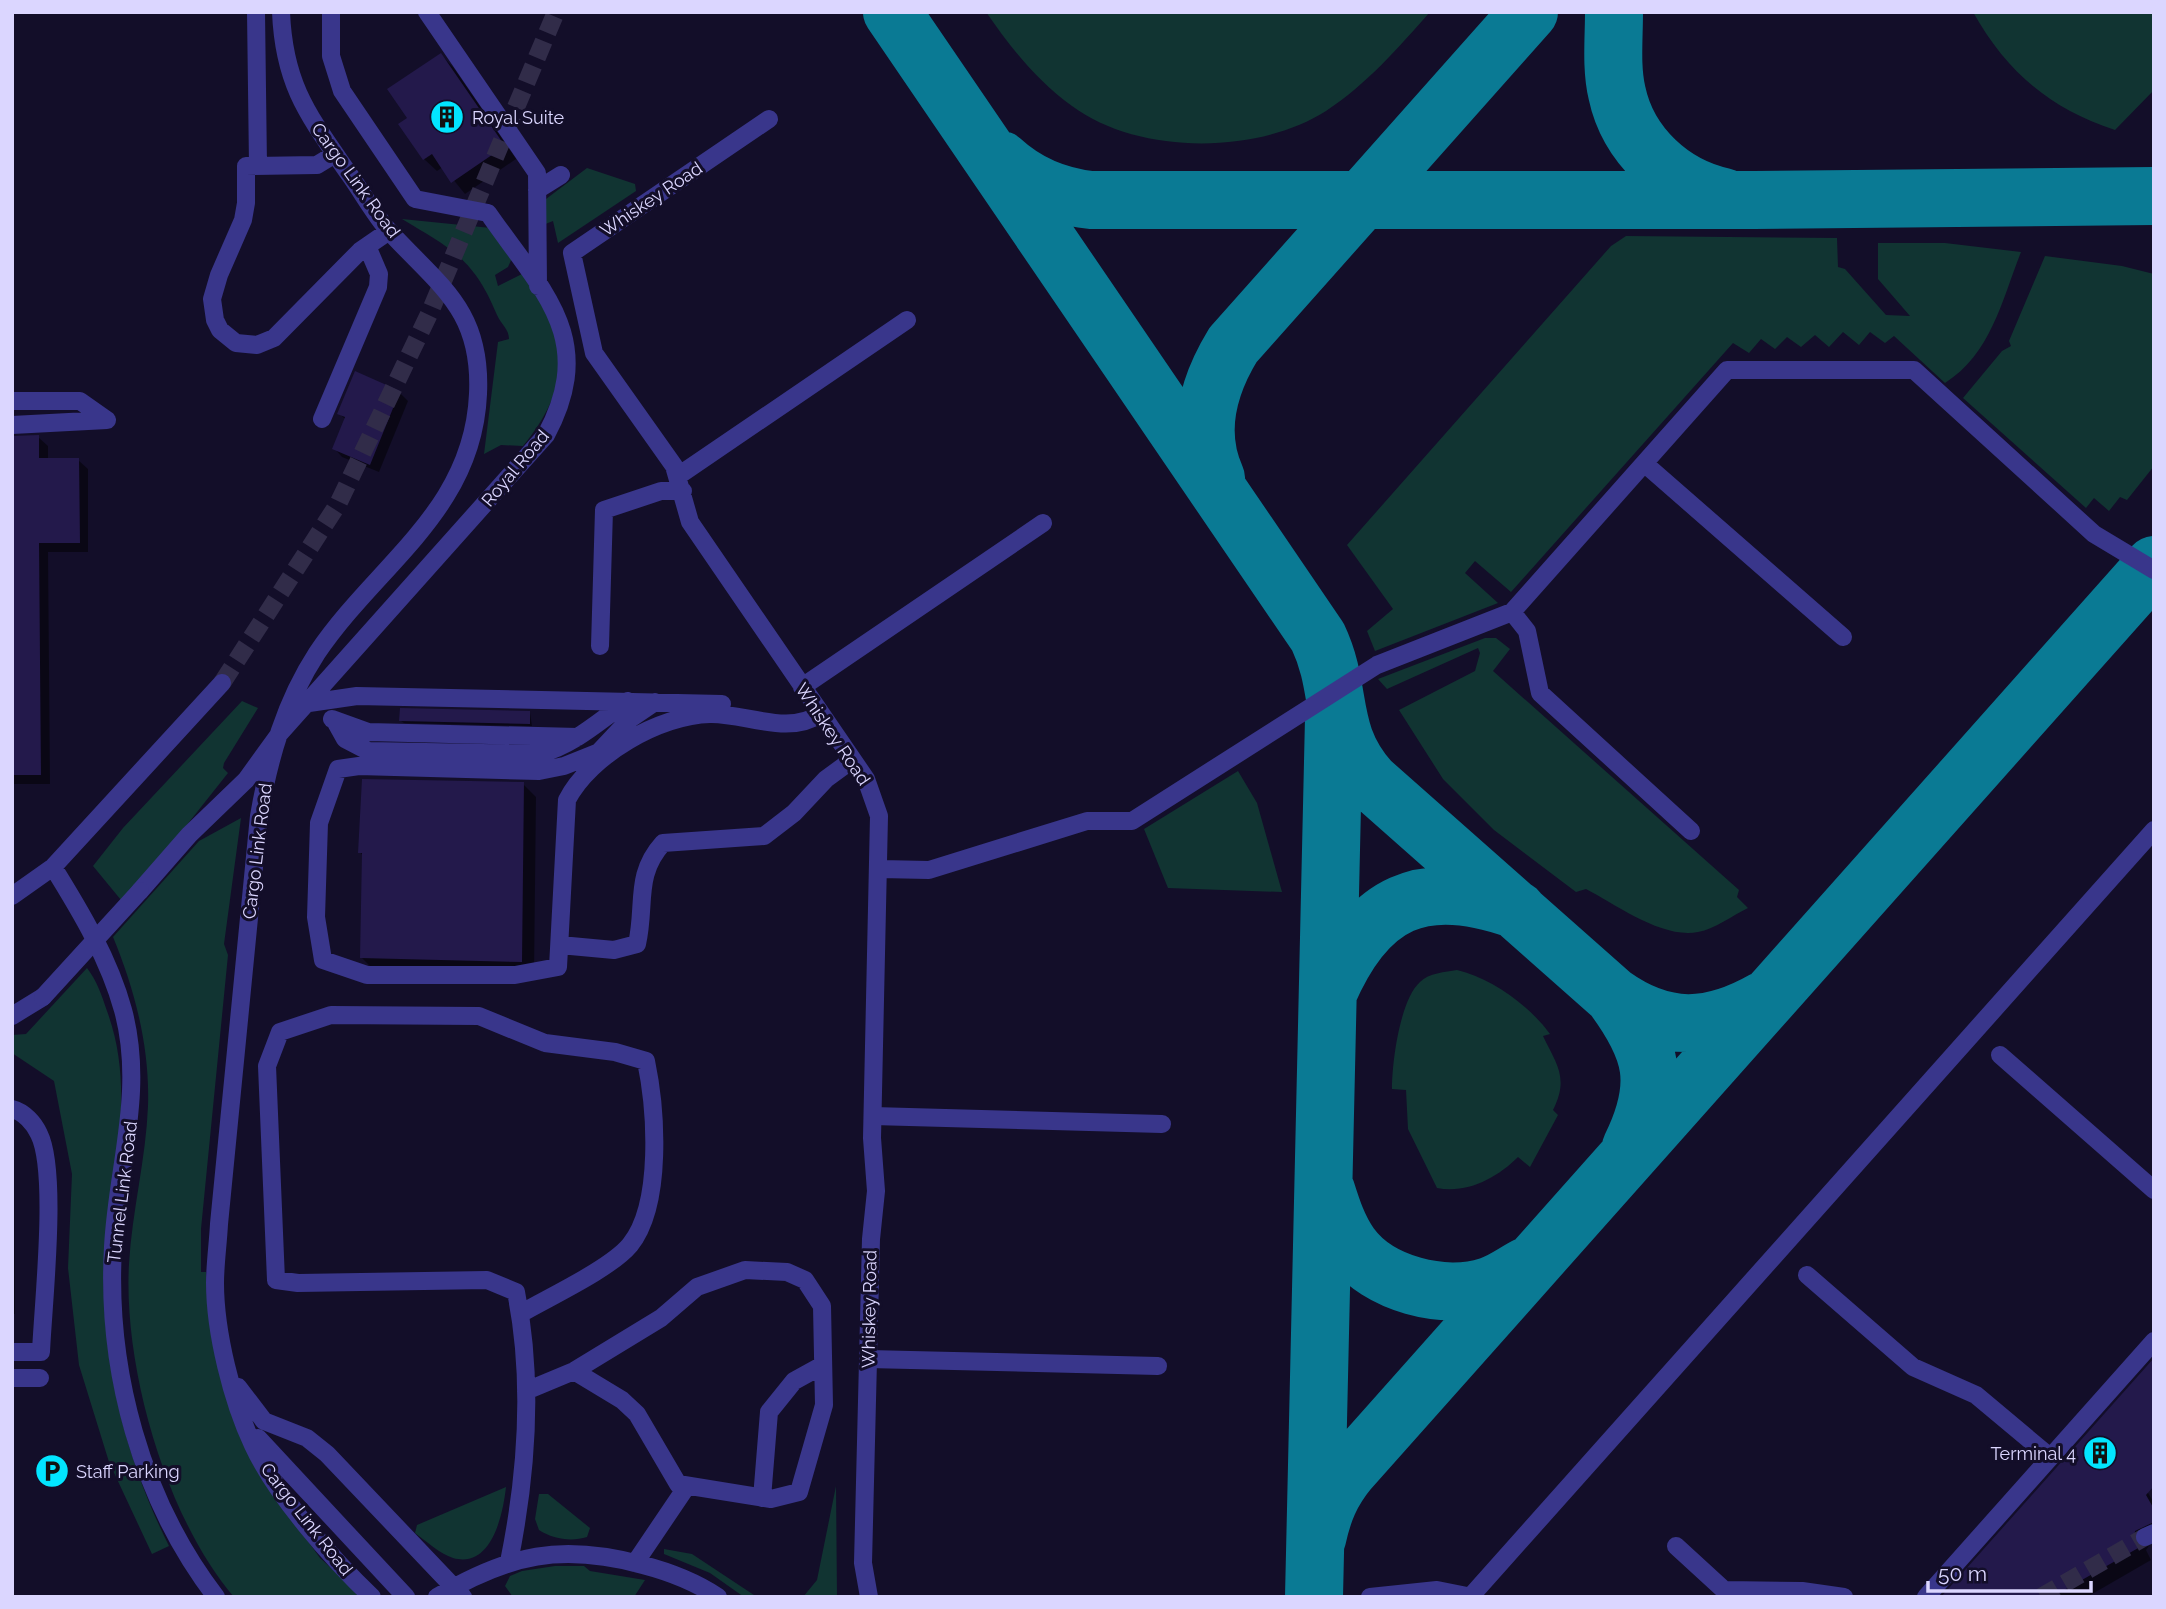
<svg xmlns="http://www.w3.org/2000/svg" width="2166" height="1609" font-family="Raleway,sans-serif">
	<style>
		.green { fill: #113432 }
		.shadow { fill: #0007 }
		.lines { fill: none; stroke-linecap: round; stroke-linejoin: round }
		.taxiway { stroke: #0a7a94; stroke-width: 58 }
		.building { fill: #23194b }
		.minor-tunnel { stroke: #312c49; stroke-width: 18; stroke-dasharray: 18 9; stroke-linecap: butt }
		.minor { stroke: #39368b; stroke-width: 18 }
		.minor-bridge { stroke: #39368b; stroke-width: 18 }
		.labels { text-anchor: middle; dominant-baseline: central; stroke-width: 6; stroke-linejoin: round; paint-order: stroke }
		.poi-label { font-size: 18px; fill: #dbd6ff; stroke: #130e29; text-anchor: start }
		.street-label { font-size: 18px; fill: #dbd6ff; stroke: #130e29 }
	</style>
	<rect width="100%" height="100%" fill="#130e29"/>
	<path class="green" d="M986,12H1430C1398,48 1367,84 1326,111C1257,155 1138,155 1072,106C1036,80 1011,48 986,12Z
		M1973,12H2154V90L2115,130C2050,109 2006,71 1973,12Z
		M587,168L635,184L636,191L558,243L553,221L543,225L546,199Z
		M402,219L491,228L513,256L508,267L495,275L498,286L522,274C533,292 552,315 557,336C567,379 549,414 523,446L501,445L484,454L498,342L509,339C509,329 501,324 497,315C474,259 452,249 402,219Z
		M1626,236L1837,238L1838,267L1845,269L1886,315L1910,316L1878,279V243H1945L2021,252C2002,300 1991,354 1945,383L1894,336L1885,343L1870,332L1859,345L1843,332L1829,347L1815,335L1801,347L1787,337L1775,349L1761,339L1749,353L1733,343L1511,592L1475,561L1465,573L1498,603L1375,651L1367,631L1393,609L1347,545L1611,246Z
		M2045,256L2122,266L2154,274V466L2127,500L2120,497L2109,511L2094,498L2086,508L1963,398L2002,351L2011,346L2009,341Z
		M1485,638H1496L1510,649L1493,671L1739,890L1737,897L1748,908C1733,915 1715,929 1698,932C1662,939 1617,905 1586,889L1576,892L1494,830L1443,779L1399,710L1475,671L1480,653L1478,648L1387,689L1378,679Z
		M242,701L258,708L224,763L223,768L228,773L182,831L121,900L93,866L123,828Z
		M1238,771L1257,803L1282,892L1168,888L1144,829Z
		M241,818L224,944L228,955L201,1229V1272H206L207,1298L264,1480L320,1558L354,1589L358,1597H234C166,1518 123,1367 129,1264C132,1211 146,1159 148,1106C150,1048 135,990 113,937L199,841Z
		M87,968C97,981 102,996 107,1011C142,1106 101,1198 104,1295C106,1381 131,1470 169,1546L152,1554L109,1462L79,1365L68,1268L72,1174L54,1081L12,1053V1035L26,1034Z
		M1457,970C1491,978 1529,1005 1550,1034L1543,1036C1557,1065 1569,1078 1553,1110L1558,1115L1530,1167L1518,1157C1497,1178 1467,1194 1437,1188L1408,1129L1406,1090L1392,1089C1392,1062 1400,1000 1420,982C1429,973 1445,972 1457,970Z
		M836,1486L837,1597H803L817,1580Z
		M506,1487C503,1514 492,1569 453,1558C440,1554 426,1541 415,1533L417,1525Z
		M539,1494H548L590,1528L587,1537C571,1542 553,1539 539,1530L535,1519Z
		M664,1549L692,1554L757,1597H744L710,1573L664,1554Z
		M555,1566H584L590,1571L645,1580L634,1597H513L505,1586L510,1576L522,1571Z"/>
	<path class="shadow" d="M441,55L453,67L516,159L465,194L443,167L437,171L424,159L410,118Z
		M399,392L408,401L379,472L342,457L334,448L346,420L339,413Z
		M38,437L48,446V460H78L88,469V552H48L50,784H12V438Z
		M530,713L532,726L404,723L401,721Z
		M523,784L536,797L534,974L375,971L362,958L364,857L360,852Z
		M12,1144L14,1145L15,1314H12Z
		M2115,1437L2154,1503V1539L2146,1550L2151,1560L2087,1597H1944Z"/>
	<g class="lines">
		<path class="taxiway" d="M892,12L1318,637C1344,692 1326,731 1370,781L1613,996
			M1614,12C1614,39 1611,68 1617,93C1628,145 1672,186 1724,197
			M1001,160C1027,184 1056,196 1091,200H1754L2154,196
			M1216,478C1195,432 1208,386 1233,345L1529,12
			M1328,993C1368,901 1422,876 1517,910
			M1631,1147C1662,1084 1653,1050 1613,996C1665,1033 1711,1030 1764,1000
			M1326,1190C1332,1209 1338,1228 1350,1245C1378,1284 1444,1301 1489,1286C1502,1282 1515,1272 1527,1266
			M1317,1539C1323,1511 1331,1492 1349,1470L2154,565
			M1314,1597L1334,718"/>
	</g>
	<path class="building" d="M441,53L505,146L451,183L432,154L423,160L398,124L407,118L387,89Z
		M355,371L400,391L370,465L332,449L345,417L337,414Z
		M39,435V458H79L80,543H39L41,775H12V436Z
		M400,708L530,711V724L399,721Z
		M362,779L524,782L522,962L360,958L362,853H358Z
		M2154,1358V1486L2146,1495L2154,1509V1522L2135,1531L2134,1541L2140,1547L2052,1597H1941Z"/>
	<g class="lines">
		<path class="minor-tunnel" d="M222,683L338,504L430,312L556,12
			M2041,1597L2145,1537"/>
		<path class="minor" d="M256,12L258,166
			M281,12C284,86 309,116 349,174C362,192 374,214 388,230C439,286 482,309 478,394C473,511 377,564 317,653C285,702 269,758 259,816L219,1224C218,1244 215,1264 215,1283C215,1332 232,1401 253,1445C276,1495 332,1559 372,1597
			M427,12L537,173L538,286
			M769,119L572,253L594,353L674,466L690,522L866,779L879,816L872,1138L876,1191L871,1239L863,1563L869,1597
			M335,154L317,165L246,166V203L243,220L219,275L212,299L215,320L220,330L236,343L257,345L274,338L360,251L389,231
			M537,190L561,175
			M12,401H80L107,420
			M322,419L378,287L379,274L367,246
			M12,425L107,420
			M1645,464L1843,637
			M678,476L907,320
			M1512,612L1527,631L1540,693L1691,831
			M600,646L604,510L661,491H683
			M802,687L1043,523
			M655,702L630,719L599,752L564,766L539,771L359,766L338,769L319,823L316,917L323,960L367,975H515L558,967L567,800C590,755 660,715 710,714C745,713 788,736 820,714
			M309,703L357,696L722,704
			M332,719L368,732L578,737
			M335,721L345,739L368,751L540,754C574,745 599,721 628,701
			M53,867C81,912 109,959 123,1010C145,1091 117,1167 113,1247C106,1370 141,1499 216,1597
			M880,869L929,870L1087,821H1132L1377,665L1512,612L1727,370H1914L2094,534L2154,570
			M140,891L189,835L246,780L280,733L546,435C598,338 542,291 488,213L415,199L342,91L331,56V12
			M12,896L53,867L222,683
			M560,945L614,950L637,944C646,905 634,875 663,843L764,836L794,813L826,779L852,760
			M12,1016L43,997
			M2000,1055L2154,1190
			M12,1109C24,1112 34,1123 39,1134C58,1172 43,1304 41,1352H12
			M873,1116L1162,1124
			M1807,1275L1913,1367L1976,1395L2050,1457
			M868,1359L1158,1366
			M12,1378H40
			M238,1387L264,1421L307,1438L327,1454L463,1597
			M526,1391L574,1371L661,1318L697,1287L745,1270L787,1272L805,1280L822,1306L824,1405L799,1492L771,1499L678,1484L637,1414L622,1400L574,1371
			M258,1438L406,1597
			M762,1498L769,1412L794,1381L823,1365
			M2145,1537L2154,1533
			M1676,1546L1724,1590L1802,1591L1844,1597
			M509,1562C527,1473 534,1382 516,1292L487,1280L298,1283L276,1280L267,1066L280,1032L331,1015L479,1016L545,1043L615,1052L646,1061C656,1109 663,1204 630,1245C610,1269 549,1297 520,1314
			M635,1563L687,1486
			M1471,1596L2154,830
			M437,1597C509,1554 562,1543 643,1565C670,1572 694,1581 718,1597
			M1370,1597L1437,1590L1472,1597
			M1926,1597L2154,1341"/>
		<path class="minor-bridge" d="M43,997L140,891"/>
	</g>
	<defs>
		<g id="building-disc" transform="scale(1.75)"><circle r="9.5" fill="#02e5ff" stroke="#130e29"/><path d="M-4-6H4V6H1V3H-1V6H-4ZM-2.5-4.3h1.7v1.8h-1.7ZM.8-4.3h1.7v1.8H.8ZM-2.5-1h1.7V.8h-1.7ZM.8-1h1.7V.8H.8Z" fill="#111"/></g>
		<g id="parking-disc" transform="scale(1.75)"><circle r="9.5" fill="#02e5ff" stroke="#130e29"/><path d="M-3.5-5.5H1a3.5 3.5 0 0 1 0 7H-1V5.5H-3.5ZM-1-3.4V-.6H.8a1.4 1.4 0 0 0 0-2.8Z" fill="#111"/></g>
	</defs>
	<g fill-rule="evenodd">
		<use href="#building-disc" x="447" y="117"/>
		<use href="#building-disc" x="2100" y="1453"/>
		<use href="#parking-disc" x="52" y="1471"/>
	</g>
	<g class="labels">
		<g class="poi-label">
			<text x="472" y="117">Royal Suite</text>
			<text x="2076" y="1453" text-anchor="end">Terminal 4</text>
			<text x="76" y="1471">Staff Parking</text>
		</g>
		<g class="street-label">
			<text transform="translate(356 180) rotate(54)">Cargo Link Road</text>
			<text transform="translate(651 199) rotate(-34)">Whiskey Road</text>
			<text transform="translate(515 468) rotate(-50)">Royal Road</text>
			<text transform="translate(833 734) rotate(56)">Whiskey Road</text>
			<text transform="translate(257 851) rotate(-83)">Cargo Link Road</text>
			<text transform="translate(122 1192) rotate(-83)">Tunnel Link Road</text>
			<text transform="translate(869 1309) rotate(-89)">Whiskey Road</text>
			<text transform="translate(307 1519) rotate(52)">Cargo Link Road</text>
		</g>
	</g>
	<rect width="2166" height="1609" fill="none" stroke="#dbd6ff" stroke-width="28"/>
	<path d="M1928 1581v10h163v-10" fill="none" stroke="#dbd6ff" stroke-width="3.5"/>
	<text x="1938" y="1581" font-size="21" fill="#dbd6ff" stroke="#130e29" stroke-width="5" paint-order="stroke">50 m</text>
</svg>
